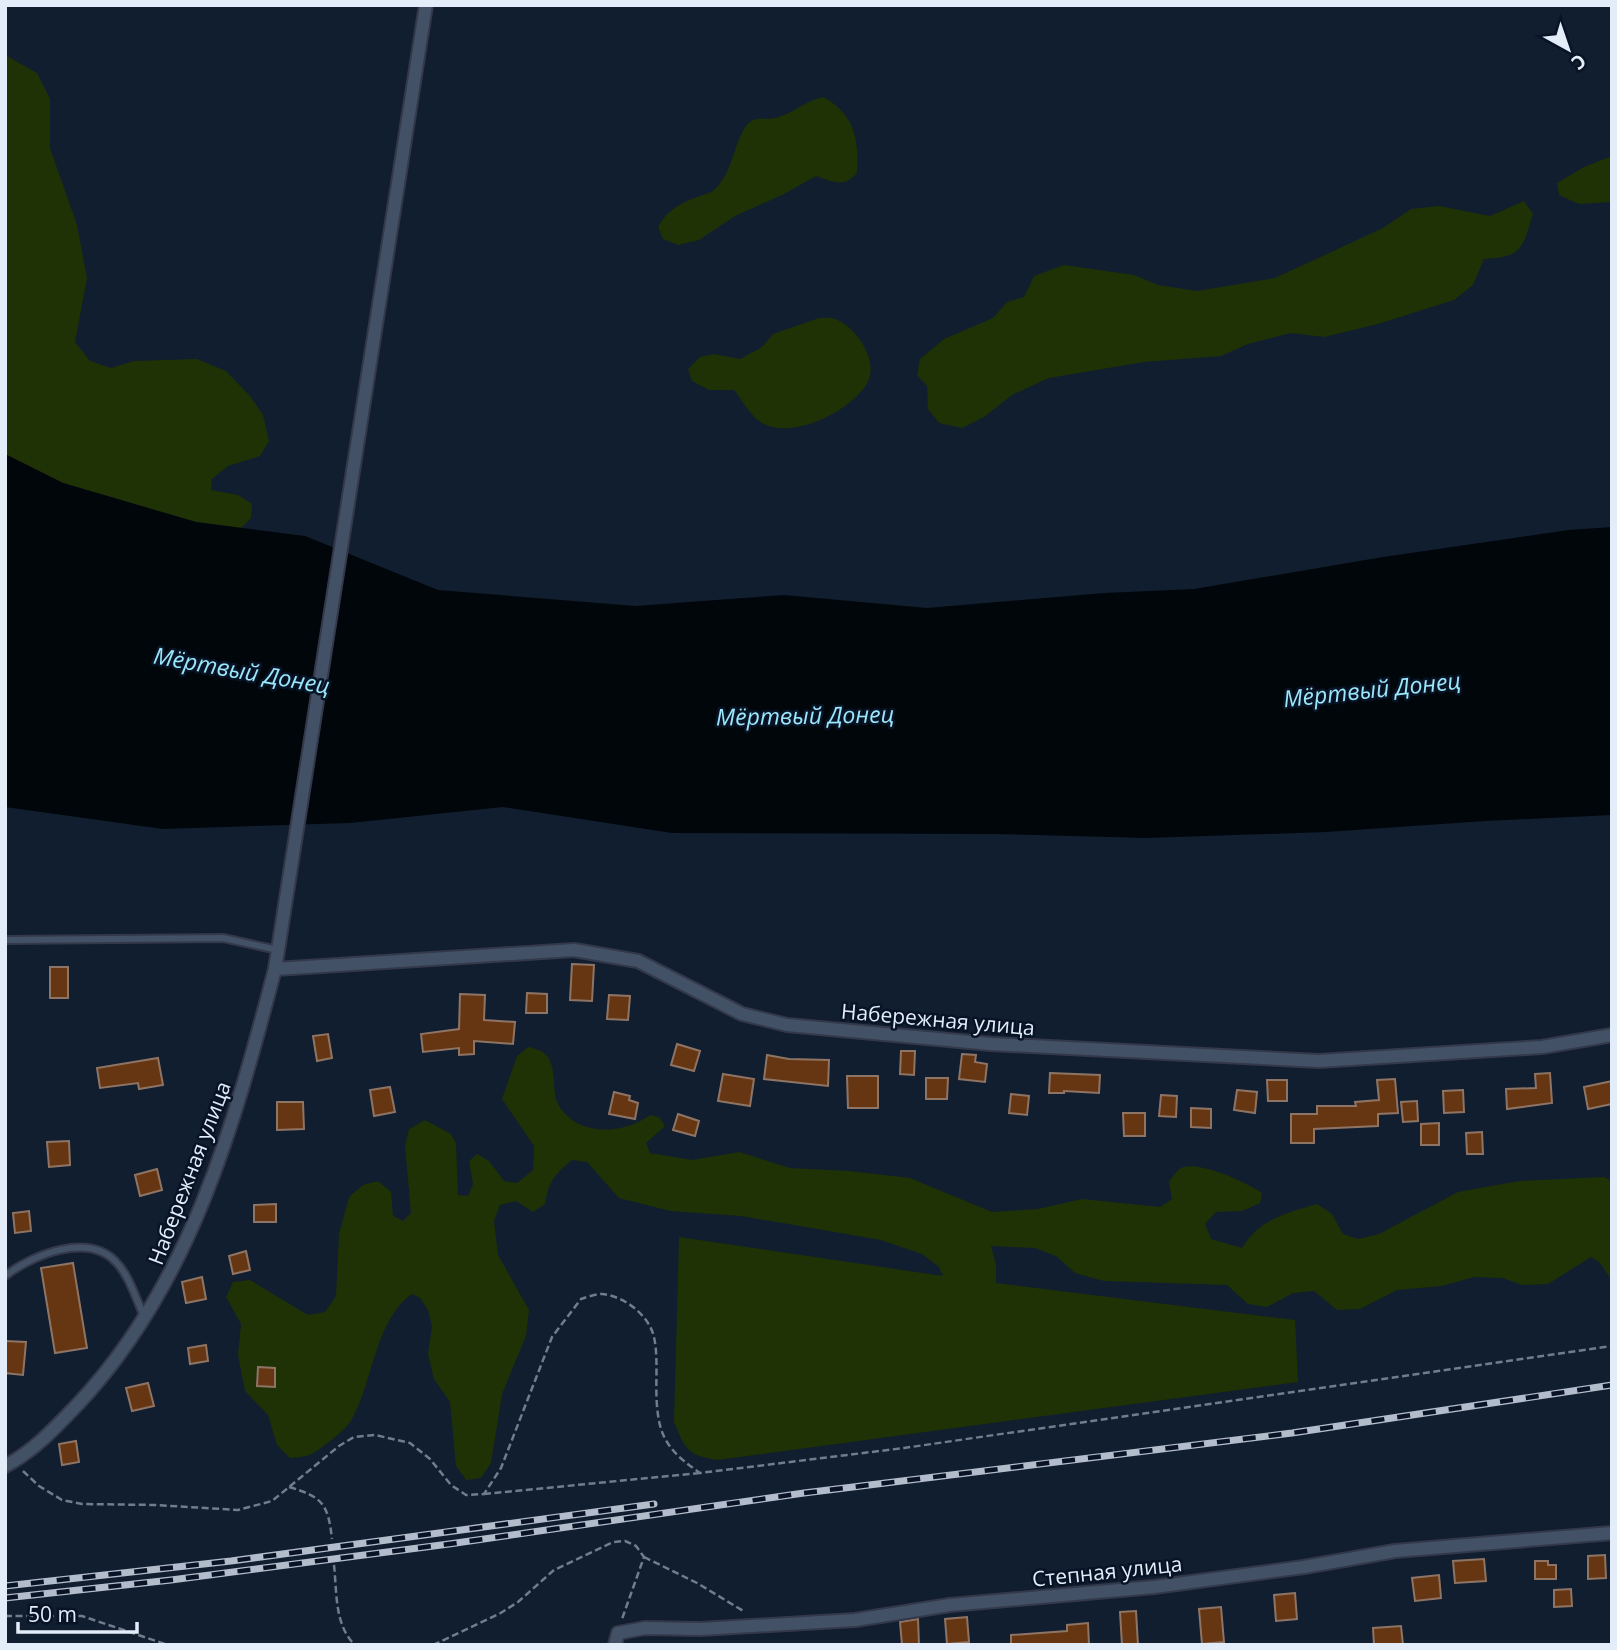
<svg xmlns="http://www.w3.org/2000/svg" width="1617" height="1650" font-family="'Open Sans',sans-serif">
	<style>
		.green { fill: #1e3205 }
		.water { fill: #000609 }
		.building { fill: #663613; stroke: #8e7464; stroke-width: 2 }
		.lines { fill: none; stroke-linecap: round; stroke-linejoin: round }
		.service-casing { stroke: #33394a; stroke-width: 10 }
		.minor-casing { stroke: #33394a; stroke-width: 16 }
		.path { stroke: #717c8c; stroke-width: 2.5; stroke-dasharray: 7 3.5; stroke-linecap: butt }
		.service { stroke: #435167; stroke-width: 6 }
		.minor { stroke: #435167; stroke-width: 12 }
		.rail-casing { stroke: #b2bcca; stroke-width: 7 }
		.rail { stroke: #081426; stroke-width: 4.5; stroke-dasharray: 13; stroke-linecap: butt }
		.labels { text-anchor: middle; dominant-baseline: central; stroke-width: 5; stroke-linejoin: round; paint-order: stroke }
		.street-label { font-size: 21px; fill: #e3ecf9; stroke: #081426 }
		.water-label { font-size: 23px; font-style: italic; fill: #9be7fb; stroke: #081426 }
	</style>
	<rect width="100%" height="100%" fill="#111e30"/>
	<path class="green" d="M5,55L37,73L50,99V148L77,225L87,278L75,342L90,361L111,368L134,361L197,359L226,371L250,396L263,415L269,441L260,456L228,466L212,479L211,490L238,495L252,504L251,518L241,528L196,522L63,483L5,454Z
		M823,97C855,114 859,140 857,173C844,188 833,182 816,176L784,194L735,216L699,240L678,245L663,239L658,227C668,209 681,203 700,196C705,194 710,193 714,190C730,175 732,155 740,137C752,110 760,123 779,117C794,112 804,102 823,97Z
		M1612,156V202L1579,204L1559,195L1557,183L1584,167Z
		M1524,201L1533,214C1522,249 1522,257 1484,259L1473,285L1454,300L1378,324L1324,337L1291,333L1248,344L1221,356L1144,362L1049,378L1012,395L984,417L962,428L939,423L928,409L927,386L917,375L920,359L944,339L993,318L1007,302L1024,297L1034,276L1064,265L1134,275L1158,285L1197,291L1275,278L1383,228L1411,209L1439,206L1490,216Z
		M819,318C824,318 831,317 835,319C857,327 881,363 866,385C849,412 792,440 762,423C751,417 742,400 734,390H709L692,381L688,369L700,357L714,354L740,359L762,347L773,334Z
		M528,1047C537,1049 546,1051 550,1061C556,1074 552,1092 558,1104C576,1137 624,1135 650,1115L659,1117L665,1126L646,1143L650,1153L692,1160L739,1152L790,1168L849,1171L910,1178L992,1212L1038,1209L1082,1199L1160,1207L1172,1199L1169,1181C1173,1177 1177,1170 1181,1168C1198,1160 1248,1183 1262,1193L1260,1203L1242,1211L1216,1212L1205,1224L1211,1239L1242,1248C1260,1219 1286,1213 1317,1204L1332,1214L1343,1234L1358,1239L1379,1234L1458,1192L1519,1181L1604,1177L1612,1181V1281L1600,1263L1591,1257L1548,1284L1522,1285L1503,1278L1474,1277L1442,1286L1397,1290L1360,1309L1337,1310L1314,1291L1293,1293L1267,1307L1248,1304L1227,1285L1104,1281L1075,1273L1056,1256L1035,1248L991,1246L996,1265V1283L1295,1320L1298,1382L717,1460C687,1455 685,1449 674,1422L679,1237L943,1276L939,1267L922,1254L881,1240L741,1216L670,1211L619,1198L587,1162L572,1160C554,1175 549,1181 545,1204L533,1212L516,1201L500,1205L494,1221L498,1255L529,1310L526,1336L502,1394L491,1463L481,1478L466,1480L456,1466L450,1402L434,1379L428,1354L432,1326L428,1310L420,1298L412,1294C376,1318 372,1384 352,1419C347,1428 336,1436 329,1442C313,1454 310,1457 290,1458L277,1445L268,1415L245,1391L238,1355L241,1324L226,1297L233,1282L250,1280L308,1315L325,1312L336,1296L339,1234L349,1197L363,1185L378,1181L391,1192L393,1216L403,1221L411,1213L405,1146L409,1129L425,1120L451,1134L456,1143L458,1195L468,1196L473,1184L469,1161L477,1154L489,1161L504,1181L517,1183L533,1170L534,1146L502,1099L517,1056Z"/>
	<path class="water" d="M5,454L63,483L196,522L305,536L438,590L635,606L784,595L927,608L1105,593L1194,589L1383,557L1569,530L1612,527V815L1485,821L1326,832L1147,838L996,834L672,833L503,807L350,823L163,829L5,807Z"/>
	<path class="building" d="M572,964L594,965L592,1001L570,1000Z
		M50,967H68V998H50Z
		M527,993L547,994V1013H526Z
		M460,994L485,995L484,1020L515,1022L513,1044L474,1041V1054L459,1055V1048L423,1052L421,1034L459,1029Z
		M609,995L630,996L628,1020L607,1019Z
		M328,1034L332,1058L317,1061L313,1036Z
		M677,1044L700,1051L694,1071L671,1065Z
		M901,1051H915L914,1075L900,1074Z
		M962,1054L976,1055L975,1062L987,1064L985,1082L959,1079Z
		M767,1055L789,1059L829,1060L828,1086L764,1079Z
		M158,1058L163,1085L139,1089L138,1083L100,1088L97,1068Z
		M1050,1073L1100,1075L1099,1093L1064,1091V1093H1049Z
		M1550,1073L1552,1103L1507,1109L1506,1089L1536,1088L1535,1074Z
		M723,1074L754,1079L750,1106L718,1101Z
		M847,1076H878V1108H848Z
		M926,1078H948L947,1099H926Z
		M1395,1079L1398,1113L1378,1114V1126L1314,1129V1143H1291V1114H1317V1106H1356L1355,1102L1379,1100L1377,1080Z
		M1267,1080H1287V1101H1268Z
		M1612,1081V1104L1588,1109L1584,1087Z
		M390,1087L395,1112L374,1116L370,1090Z
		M1237,1090L1257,1092L1255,1113L1234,1110Z
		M1463,1090L1464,1112L1444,1113L1443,1091Z
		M614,1092L630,1096L629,1100L638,1103L635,1119L609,1114Z
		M1011,1094L1029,1096L1027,1115L1009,1113Z
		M1161,1095L1177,1096L1176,1117L1159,1116Z
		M1417,1101L1418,1121L1403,1122L1401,1102Z
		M277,1102H303L304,1129L277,1130Z
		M1191,1108L1211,1109V1128L1191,1127Z
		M1123,1113H1145V1136H1124Z
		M678,1114L699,1121L695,1136L673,1130Z
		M1439,1123V1145H1421V1124Z
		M1482,1132L1483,1154H1467L1466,1133Z
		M69,1141L70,1165L49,1167L47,1142Z
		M157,1169L162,1190L140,1196L135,1175Z
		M276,1204V1222H254V1205Z
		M29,1211L31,1231L15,1233L13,1213Z
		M246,1251L250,1270L233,1274L229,1256Z
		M73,1263L87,1348L55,1353L41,1268Z
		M202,1277L206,1299L186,1303L182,1282Z
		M5,1341L26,1342L23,1375L5,1373Z
		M206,1345L208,1361L190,1364L188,1348Z
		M258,1367L275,1368V1387L257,1386Z
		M148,1383L154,1406L132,1411L126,1388Z
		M76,1441L79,1462L62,1465L59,1444Z
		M1605,1555L1606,1578L1588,1579V1556Z
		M1484,1559L1486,1581L1455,1583L1453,1561Z
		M1535,1561H1548V1565H1556V1579H1535Z
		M1439,1575L1441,1598L1415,1601L1412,1578Z
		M1571,1589L1572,1606L1554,1607V1590Z
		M1295,1593L1297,1619L1276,1621L1274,1595Z
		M1221,1607L1224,1642L1202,1644L1199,1609Z
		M1136,1611L1138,1645H1122L1120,1612Z
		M967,1617L969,1642L947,1644L945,1619Z
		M918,1619L919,1645H902L900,1622Z
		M1088,1623L1089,1645H1011V1635L1067,1631V1625Z
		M1401,1626L1403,1645H1374L1373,1628Z"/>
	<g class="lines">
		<g class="service-casing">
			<path id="service" d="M5,940L223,938L278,950
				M5,1276C32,1255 88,1232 116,1262C129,1275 136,1299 144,1316"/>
		</g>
		<g class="minor-casing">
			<path id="minor" d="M275,969L574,950L638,961L742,1014L787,1025L991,1044L1319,1061L1542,1047L1612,1035
				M5,1466C33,1452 57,1426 78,1404C191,1284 234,1125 275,969L426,5
				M615,1645L618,1633L645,1628L701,1629L855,1620L950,1605L1154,1587L1304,1567L1395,1551L1612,1533"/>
		</g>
		<path class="path" d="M23,1471L39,1486L62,1500L82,1504L155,1505L238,1510L272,1501L339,1446L354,1437L375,1435L410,1443L430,1459L451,1485L466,1495L484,1494L501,1468L552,1337L581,1299C587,1297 596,1294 602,1294C624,1296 649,1315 654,1337C660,1365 652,1398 661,1429C668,1450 683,1461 700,1473L904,1448L1612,1346
			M289,1487C323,1497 328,1504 332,1539
			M484,1494L700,1473
			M644,1557L697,1583L745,1612
			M334,1565C337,1591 334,1625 355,1645
			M5,1616H82L168,1645
			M433,1645L499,1614L518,1602L554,1570L613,1542L625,1541L636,1546L644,1557L622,1619"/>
		<use href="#service" class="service"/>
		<use href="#minor" class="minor"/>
		<g class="rail-casing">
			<path id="rail" d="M5,1586L231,1561L654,1504
				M5,1598L171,1580L449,1544L804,1493L1292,1433L1612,1385"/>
		</g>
		<use href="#rail" class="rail"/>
	</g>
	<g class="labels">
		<g class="street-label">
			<text transform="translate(938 1019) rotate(5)">Набережная улица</text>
			<text transform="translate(189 1173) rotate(-69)">Набережная улица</text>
			<text transform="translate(1107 1571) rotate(-6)">Степная улица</text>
		</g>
		<g class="water-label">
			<text transform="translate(242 670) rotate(10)">Мёртвый Донец</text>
			<text transform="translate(1372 689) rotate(-6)">Мёртвый Донец</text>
			<text transform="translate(805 715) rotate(-1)">Мёртвый Донец</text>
		</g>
	</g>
	<rect width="1617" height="1650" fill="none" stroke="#e3ecf9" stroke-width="14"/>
	<g transform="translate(1568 49) rotate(140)" stroke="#081426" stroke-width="5" paint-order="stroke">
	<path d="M0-5L12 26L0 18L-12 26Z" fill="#e3ecf9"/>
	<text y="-10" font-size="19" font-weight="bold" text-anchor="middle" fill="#e3ecf9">С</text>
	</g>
	<path d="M18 1622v10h119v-10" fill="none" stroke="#e3ecf9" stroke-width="3.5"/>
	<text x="28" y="1622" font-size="21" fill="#e3ecf9" stroke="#081426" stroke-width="5" paint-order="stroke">50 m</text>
</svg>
